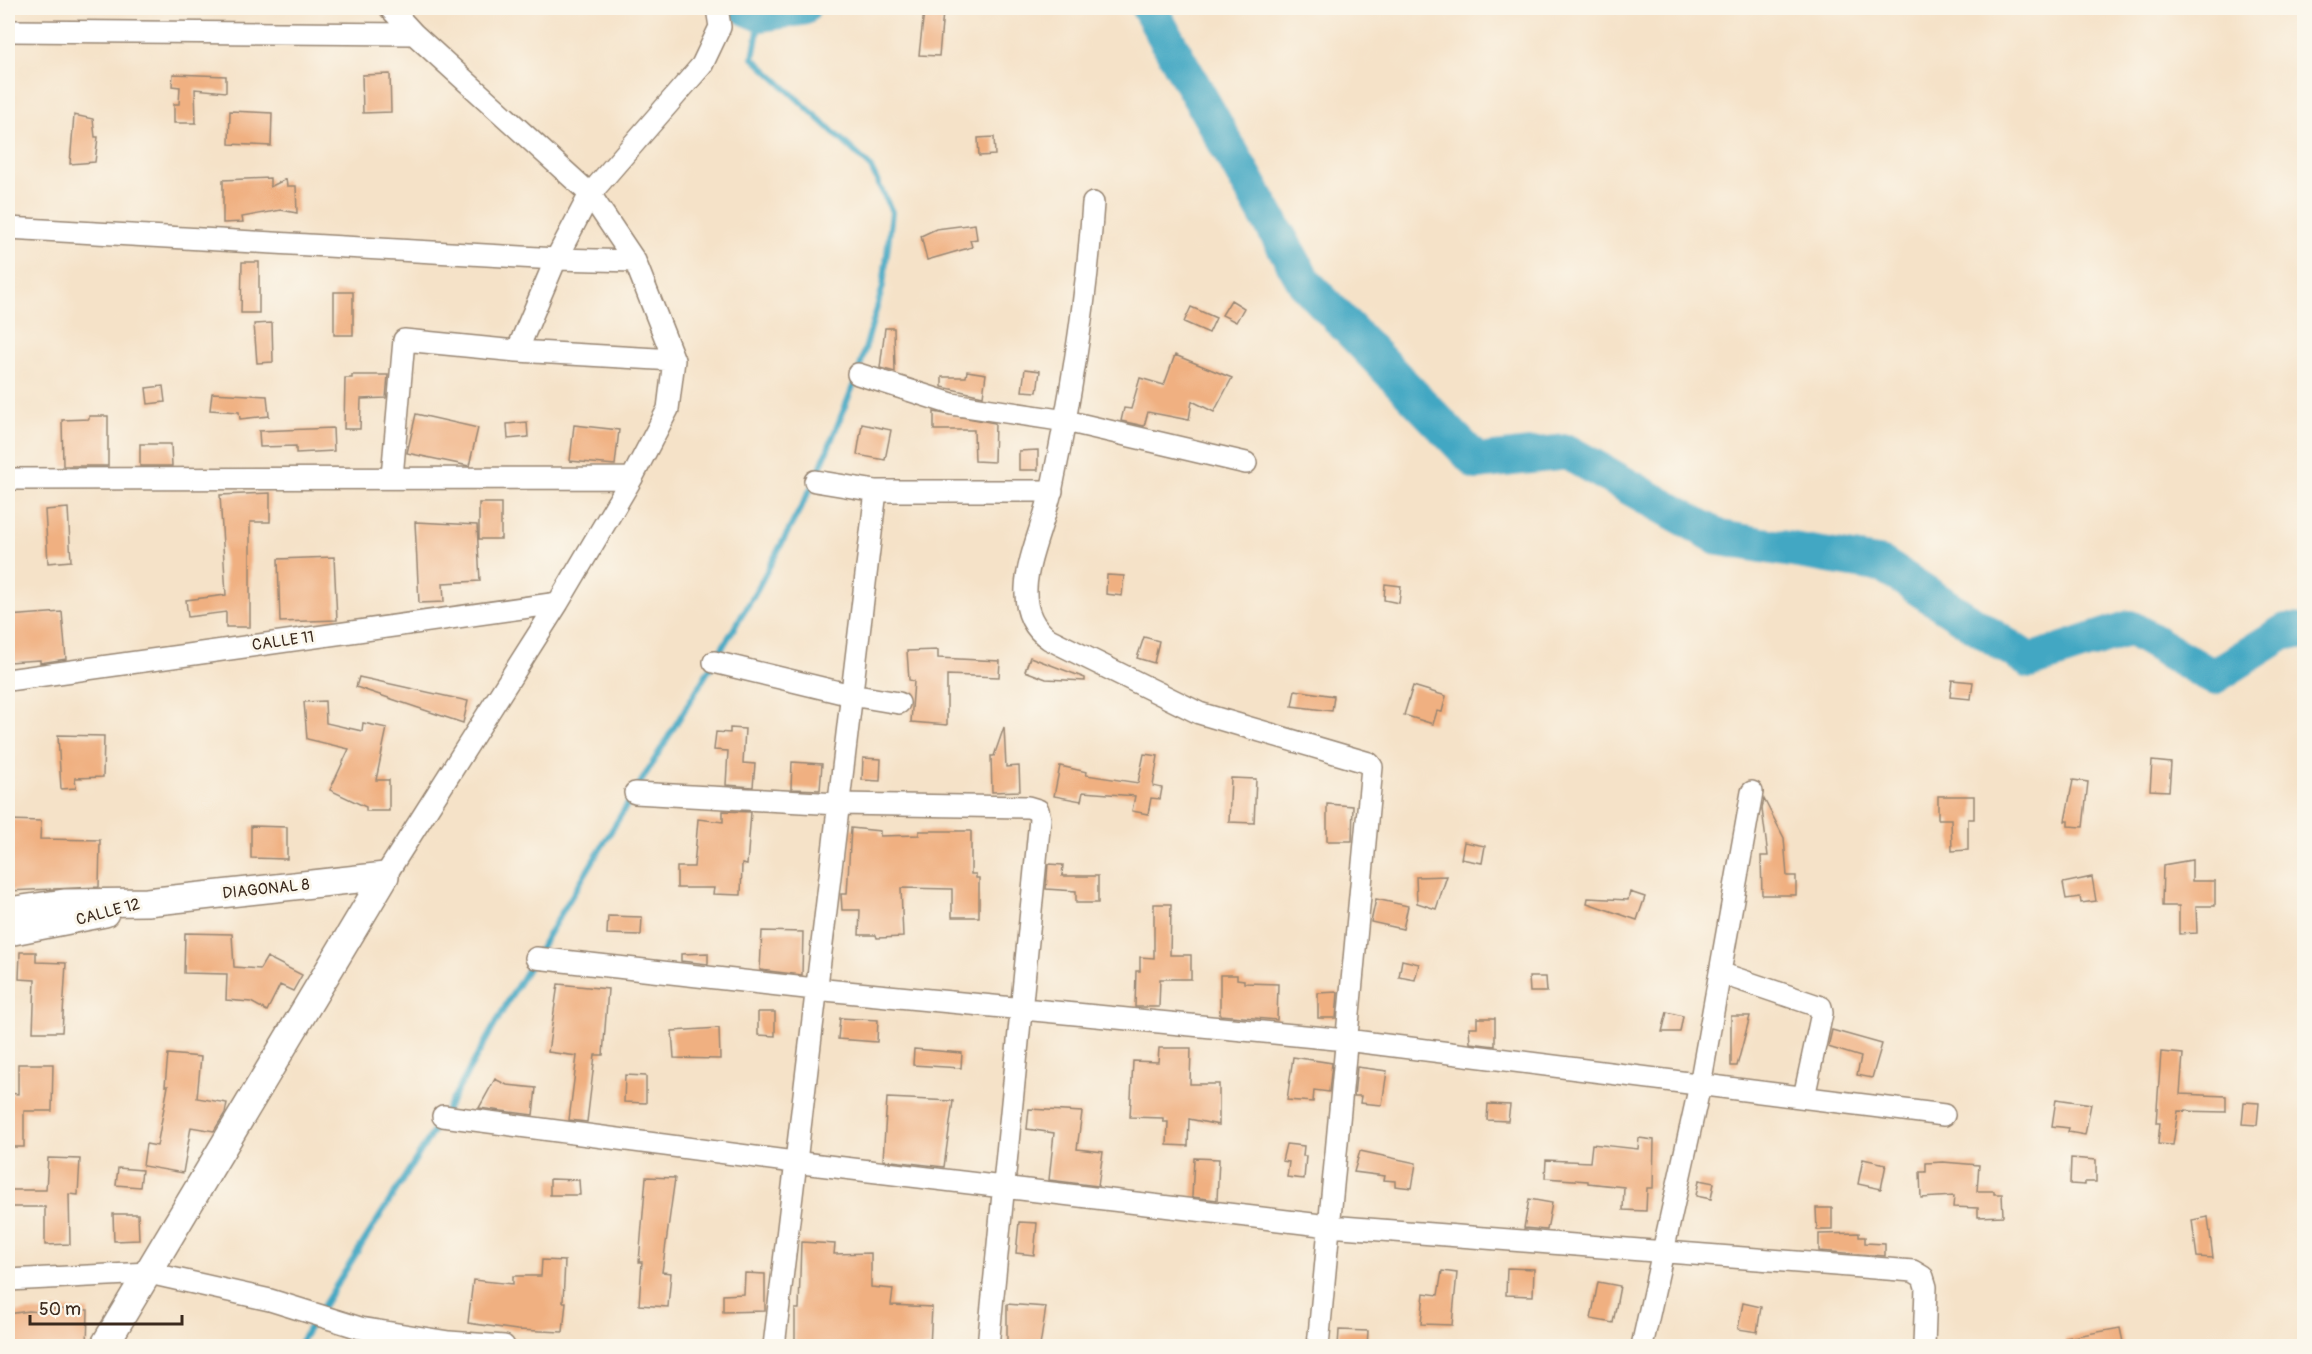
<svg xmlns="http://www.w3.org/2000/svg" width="2312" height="1354" font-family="Pangolin,sans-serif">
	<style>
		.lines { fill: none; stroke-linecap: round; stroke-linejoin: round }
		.stream { stroke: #43a7c3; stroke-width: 6 }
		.river { stroke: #43a7c3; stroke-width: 36 }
		.building { fill: #f0b081 }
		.minor-casing { stroke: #988673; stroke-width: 24 }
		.tertiary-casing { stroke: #988673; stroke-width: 30 }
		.minor { stroke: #fff; stroke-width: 21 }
		.tertiary { stroke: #fff; stroke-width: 27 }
		.labels { text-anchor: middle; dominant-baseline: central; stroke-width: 6; stroke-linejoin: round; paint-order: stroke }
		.street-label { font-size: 16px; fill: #3b2a1e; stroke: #fbf7ec }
	</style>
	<rect width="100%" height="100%" fill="#fbf7ec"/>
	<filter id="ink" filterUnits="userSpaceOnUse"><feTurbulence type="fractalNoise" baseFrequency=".0167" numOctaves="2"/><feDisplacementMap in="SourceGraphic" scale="12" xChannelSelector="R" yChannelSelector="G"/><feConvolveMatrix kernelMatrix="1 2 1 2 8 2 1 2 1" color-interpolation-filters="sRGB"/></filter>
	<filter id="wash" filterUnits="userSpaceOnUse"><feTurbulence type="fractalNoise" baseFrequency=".008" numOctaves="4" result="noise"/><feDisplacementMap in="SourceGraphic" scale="24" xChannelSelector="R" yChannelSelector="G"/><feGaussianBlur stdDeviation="1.35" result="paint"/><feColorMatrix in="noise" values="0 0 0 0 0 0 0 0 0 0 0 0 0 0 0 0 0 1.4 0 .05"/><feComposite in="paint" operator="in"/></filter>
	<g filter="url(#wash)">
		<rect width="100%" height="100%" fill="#f5e2c8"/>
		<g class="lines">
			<path class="stream" d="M298,1346L443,1116L510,998L753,597L815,481L858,374L883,286L892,212L870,166L753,58L761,14"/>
			<path class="river" d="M747,8L761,14L802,8
				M1149,8L1305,283L1477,462L1567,452L1720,538L1883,565L2030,661L2130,628L2213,677L2286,631L2304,632"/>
		</g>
		<g id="blocks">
			<path class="building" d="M924,11L943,12L939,56L919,55Z
				M173,74L226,76V92L195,89L196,123H174V104H179L180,87L172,86Z
				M390,74L391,112L363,113L362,75Z
				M230,111L272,113L271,146L229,144Z
				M74,115L93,119L95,137H98L95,162L70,164Z
				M994,137L995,155L979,156L978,138Z
				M270,178V187L286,179L287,186H296L297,213L281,210L242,217L243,222L223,223V180Z
				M975,224L977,239L970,240L972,247L927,260L921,236L936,229Z
				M242,262H259V313H241Z
				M334,292H353V335H334Z
				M1231,300L1244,308L1236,322L1222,315Z
				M1191,307L1216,318L1209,333L1184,322Z
				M272,323L273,362L257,363L254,324Z
				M885,328H894L895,372L880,368Z
				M1175,355L1232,378L1214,412L1192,401L1189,420L1148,412L1144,426L1121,421L1124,408L1131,409L1140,378L1164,385Z
				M1025,369L1040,371L1037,392L1022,391Z
				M967,371L986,374L983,396L942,387V377H966Z
				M352,375H388L386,398L361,399L360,429H344L345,378H352Z
				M163,386L165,402L148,404L146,388Z
				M212,393L267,396L269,416L240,419L239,412L210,410Z
				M934,412L995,423L994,462L975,461L974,430H934Z
				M416,414L478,428L469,466L407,453Z
				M89,416H108V466H63L62,420L89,419Z
				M527,422L528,437L508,439L507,424Z
				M862,424L891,430L885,460L857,455Z
				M574,425L619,430L615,465L570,461Z
				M333,428L334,451L296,453V446L260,447L259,431Z
				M140,444H171L172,466H140Z
				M1038,450V470H1019V451Z
				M270,493V522H250V627H226V612L188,617L186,600L226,595L220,495Z
				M479,503H501V539H479Z
				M68,508L71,561L48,563L45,510Z
				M415,522L477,525L480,581L443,583L444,602L419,603Z
				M334,557L337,620L280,622L278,559Z
				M1107,575L1124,576L1122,596L1106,594Z
				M1385,584L1401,586L1399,603L1384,600Z
				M62,612L66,659L40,663V660L8,662V616Z
				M1144,637L1159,641L1154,663L1137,658Z
				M938,650V658L1000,661L999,677L947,675V725L911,722L914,681L909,680L907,651Z
				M1030,657L1085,678V681L1046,679L1025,671Z
				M359,677L468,701L463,723L356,687Z
				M1952,680L1973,682L1971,699L1950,697Z
				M1413,686L1446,696L1442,712L1437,711L1433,724L1404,715Z
				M1295,690L1334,696L1332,711L1292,706Z
				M325,701L326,723L362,731L363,723L387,728L376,780H389V811H366V807L330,790L349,749L307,739L304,702Z
				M1004,727L1006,767L1019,766L1020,791L992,792L991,756H994Z
				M730,728L745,729L743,763L755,764L753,787L726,785L728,751L714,750L716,732L730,733Z
				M58,735L104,736L103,777L75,778L76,788L61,789Z
				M1144,754L1158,756L1153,786L1162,788L1160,799L1151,798L1148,814L1132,811L1135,796L1083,792L1081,801L1054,796L1060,766L1087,772L1086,775L1138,783Z
				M863,758L881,759L880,781L862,780Z
				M2152,761L2171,763L2169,791L2150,790Z
				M792,762L822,764L820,790L791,789Z
				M1231,778L1256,779L1254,823L1229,822Z
				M2073,780L2088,782L2083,827L2068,826V821H2065Z
				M1938,796H1974V819H1968V850L1952,851L1951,819H1938Z
				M1764,799L1784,838L1787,876H1796V895H1762L1761,856H1768L1762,809Z
				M1327,804L1353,806L1352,841H1327Z
				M723,811L751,812L747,865L742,864L741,895L713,894L714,888H677V867H694L698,819L723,822Z
				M8,820L41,821L40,839L100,840L99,887L8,891Z
				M251,826L287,827V859L251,858Z
				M851,828L880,831V836L919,835V831H971V874H976V878H979V917H952V889L901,888L903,937L877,938L876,935H859L860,910H842L841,894H847Z
				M1464,842L1485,846L1482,863L1461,859Z
				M2192,860V881H2215V906H2196L2197,933L2179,934V906H2162L2163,865Z
				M1048,864L1063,865L1062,876H1098V903H1076V891L1046,889Z
				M1447,876L1436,909L1417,903L1416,877Z
				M2092,877L2096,901L2081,903L2080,897L2066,899L2063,883Z
				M1630,892L1645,897L1637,920L1587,903L1588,898L1628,900Z
				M1376,899L1408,906L1403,929L1371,922Z
				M1154,904H1171L1170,955H1191V979H1160L1159,1007H1135L1136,971H1140V957L1154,958Z
				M608,916L642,917L641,935L607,934Z
				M762,931L803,932L802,975L760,970Z
				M185,933L232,934L234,967L260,969L267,957L302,975L293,991L280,985L267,1011L251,1002L226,1000L227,974L184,973Z
				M20,952H36V962L66,963L62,1032H33L35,980L19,979Z
				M708,953V964L681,961V954Z
				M1402,960L1419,964L1415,980L1399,977Z
				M1220,975H1237V979L1244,980V983L1278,984L1277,1020L1220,1015Z
				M1529,977H1546L1547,992H1530Z
				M558,984L608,989L603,1055H595L587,1122L569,1120L577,1056L548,1052Z
				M1338,992L1336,1018H1318V993Z
				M758,1012H775V1036L758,1035Z
				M1667,1012L1683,1016L1680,1032H1662Z
				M1731,1016H1750L1737,1066H1731Z
				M840,1018L878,1020L877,1042L838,1039Z
				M1477,1018H1495V1046L1470,1043L1469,1027H1477Z
				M719,1028L720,1059L674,1058L672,1031Z
				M1832,1030L1882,1044L1872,1078L1857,1075L1861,1057L1828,1047Z
				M1159,1048H1191L1190,1084H1219V1125L1189,1119L1188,1146L1167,1145L1168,1122H1163V1118L1130,1117L1133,1061L1158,1062Z
				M914,1049L962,1053L961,1068L913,1065Z
				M2161,1052L2183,1054L2180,1094L2226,1096V1112L2178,1111L2173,1145L2158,1144L2160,1123H2156Z
				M168,1054L201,1057L197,1098L227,1103L225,1113L214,1131L191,1127L183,1173L143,1166L146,1144L157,1146L168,1086H165Z
				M1293,1057L1332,1063L1329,1092L1314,1090L1313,1102L1287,1100Z
				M18,1064H53L52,1111H24V1147H8V1093L18,1094Z
				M1357,1067L1387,1071L1382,1105L1360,1103L1361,1096H1354Z
				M625,1075L646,1076V1103L624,1102Z
				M495,1079L507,1085L536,1088L533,1115L479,1108Z
				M887,1098L953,1101L944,1167L883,1160Z
				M2056,1099L2091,1104L2085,1135L2068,1132L2069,1128L2052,1126Z
				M2244,1102L2259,1103L2257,1125L2242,1124Z
				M1488,1104L1510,1105L1508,1121L1487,1120Z
				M1029,1109L1082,1112L1077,1149L1103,1152L1098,1186L1049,1180L1054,1133L1027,1129Z
				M1639,1138L1654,1140L1653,1188H1647L1646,1211L1623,1210L1624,1187L1588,1183V1181L1545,1178L1546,1160L1590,1162L1592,1144L1638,1149Z
				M1286,1144L1304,1146L1303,1156H1306L1304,1179L1287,1177L1289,1162L1282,1161Z
				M1360,1151L1416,1163L1412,1188L1395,1186V1181L1384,1180L1385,1176L1354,1172Z
				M48,1158L80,1159L78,1195L69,1194L70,1244L45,1245V1207H8V1190H46Z
				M1194,1158L1219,1159L1217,1200L1192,1197Z
				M2071,1158L2096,1160V1182H2085V1185L2070,1184Z
				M1863,1159L1886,1164L1881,1189L1858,1184Z
				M1943,1162L1979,1165L1977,1191H1994V1194H2002L2003,1216L1978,1217V1208L1953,1207L1954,1196L1921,1198L1920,1172H1926V1163Z
				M118,1168L142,1170L140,1187L116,1185Z
				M646,1177L675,1178L662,1272L671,1273L668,1307L639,1305L642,1262H639Z
				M550,1179L579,1180L580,1195H550Z
				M1699,1180L1714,1183L1711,1199L1696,1196Z
				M1529,1199L1552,1203L1547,1230L1524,1228Z
				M1816,1208H1832V1230H1817Z
				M113,1214H138L139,1240L114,1241Z
				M2208,1217L2213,1258L2197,1257L2192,1220Z
				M1019,1222L1037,1223L1034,1255L1016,1253Z
				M1859,1233V1237H1865V1243L1885,1244V1256L1819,1251V1234Z
				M801,1242L835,1244L834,1254L871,1253V1287L893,1289L891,1305L932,1307L930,1347H795V1309H799Z
				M542,1260L565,1261L563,1302H566L563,1332L517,1330L468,1323L473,1280L513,1284V1276H541Z
				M1507,1268L1534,1269L1533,1296L1506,1295Z
				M1442,1271L1457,1273L1452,1325L1421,1324L1424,1293L1438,1295Z
				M745,1273L765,1274V1311L723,1312V1295L744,1294Z
				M1598,1282L1620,1286L1613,1323L1591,1319Z
				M1743,1303L1761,1307L1757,1332L1738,1329Z
				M1007,1304L1046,1307L1040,1346L1007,1343Z
				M52,1309L88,1310L87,1347H8V1314L29,1311L52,1313Z
				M2120,1328L2124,1347H2066L2065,1338Z
				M1339,1330L1368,1331L1367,1347H1338Z"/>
		</g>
	</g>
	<g filter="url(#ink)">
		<use href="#blocks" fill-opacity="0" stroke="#988673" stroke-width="1.5"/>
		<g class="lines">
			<g class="minor-casing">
				<path id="minor" d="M8,31L414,34
					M1093,203C1087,296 1071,396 1052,487C1046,518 1027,559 1026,588C1025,610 1032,627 1049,639L1199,713L1369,763L1372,767L1318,1346
					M8,228L556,259L635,261
					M517,351L556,259L590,194L702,65L720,27L717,8
					M858,374L952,404L1066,421L1246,463
					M392,477L404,340L517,351L674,360
					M8,479L632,478
					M876,491H1052
					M714,662L851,695L899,703
					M8,680L558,603
					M635,793L838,804L1028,807L1038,810L1040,819L988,1346
					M385,876L558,603L632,478L668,409L674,360L635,261L590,194L414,34L390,8
					M536,958L815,989L1346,1040L1944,1115
					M1720,973L1821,1007L1822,1013L1804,1097
					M443,1116L794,1162L1329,1226L1913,1271L1923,1277L1926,1287L1924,1346
					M8,1280L149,1273L270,1300L360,1328L449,1342L504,1346
					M774,1346L876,491L815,481
					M1642,1346L1700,1085L1752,792"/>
			</g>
			<g class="tertiary-casing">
				<path id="tertiary" d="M8,911L64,903L147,902L385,876
					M8,932L105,913
					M104,1346L385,876"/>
			</g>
			<use href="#minor" class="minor"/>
			<use href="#tertiary" class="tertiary"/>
		</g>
	</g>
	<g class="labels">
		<g class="street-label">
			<text transform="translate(283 641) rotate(-8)">CALLE 11</text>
			<text transform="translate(266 889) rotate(-6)">DIAGONAL 8</text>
			<text transform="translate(108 912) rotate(-15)">CALLE 12</text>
		</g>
	</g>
	<rect width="2312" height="1354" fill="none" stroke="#fbf7ec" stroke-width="30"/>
	<path d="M30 1315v9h152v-9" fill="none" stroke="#3b2a1e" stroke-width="3"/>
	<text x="39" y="1315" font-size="18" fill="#3b2a1e" stroke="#fbf7ec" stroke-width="4.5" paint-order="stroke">50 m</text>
</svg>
